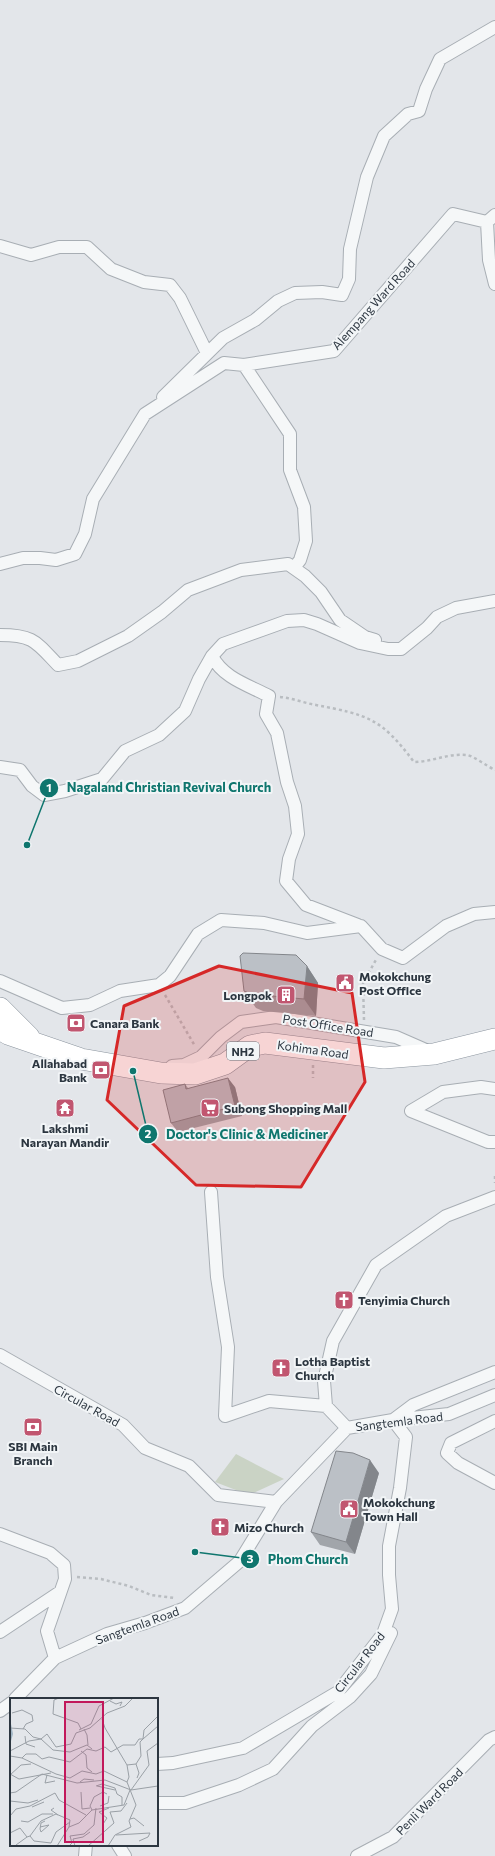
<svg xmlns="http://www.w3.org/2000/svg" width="495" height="1856" font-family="Commissioner,sans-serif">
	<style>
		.green { fill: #cad3c5 }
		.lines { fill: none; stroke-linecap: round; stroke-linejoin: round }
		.minor-casing { stroke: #a8aeb4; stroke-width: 14 }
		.trunk-casing { stroke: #8c959f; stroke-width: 22 }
		.path { stroke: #b9bdc1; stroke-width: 2.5; stroke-dasharray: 3 3; stroke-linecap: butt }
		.minor { stroke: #f5f7f8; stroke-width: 12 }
		.trunk { stroke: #fff; stroke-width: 21 }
		.wall { fill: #a1a5aa }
		.shaded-wall { fill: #83868b }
		.building { fill: #bbc0c6; stroke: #83868b }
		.marked { fill: #d62828; fill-opacity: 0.2; stroke: #d62828; stroke-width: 3; stroke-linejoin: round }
		.labels { text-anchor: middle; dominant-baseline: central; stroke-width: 4; stroke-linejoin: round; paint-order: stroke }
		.shield { fill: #f2f5f7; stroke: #676f77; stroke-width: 1 }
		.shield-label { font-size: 11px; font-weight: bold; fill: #2c3640 }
		.street-label { font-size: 12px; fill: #2c3640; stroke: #f2f5f7 }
		.poi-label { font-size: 12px; font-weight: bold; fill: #2c3640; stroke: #f2f5f7; text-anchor: start }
		.inset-river { fill: none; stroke: #a2b7c6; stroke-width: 2 }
		.inset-road { fill: none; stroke: #9aa0a6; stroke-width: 1 }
		.view { fill: #c2185b; fill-opacity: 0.15; stroke: #c2185b; stroke-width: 2 }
		.inset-edge { fill: none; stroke: #2c3640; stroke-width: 2 }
		.leader { fill: none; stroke: #0f766e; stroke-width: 1.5 }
		.callout-dot { fill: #0f766e; stroke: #f2f5f7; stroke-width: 1.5 }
		.mark-label { font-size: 12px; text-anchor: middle; font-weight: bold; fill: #fff }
		.callout-label { font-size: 13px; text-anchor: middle; font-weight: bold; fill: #0f766e; stroke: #f2f5f7; stroke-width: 4; stroke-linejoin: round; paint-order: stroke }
	</style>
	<rect width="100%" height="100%" fill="#e3e6ea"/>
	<path class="green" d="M236,1454L284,1479L249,1495L215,1482Z"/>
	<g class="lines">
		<g class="minor-casing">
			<path id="minor" d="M487,222L489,260L495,284
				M0,246L31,255L59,247H87L111,269L144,282L170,285L180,298L207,353
				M244,365L290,434V470L304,507L306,541L300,560L294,568
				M163,397L223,338L255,320L278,301L295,293L322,292L342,295L349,279L350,249L367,177L384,136L408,114L419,111L426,89L440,59L495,27
				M0,564L23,558H40L56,560L75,554L85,534L93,499L145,414L224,363L244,365L334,351L453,214L487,222L495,215
				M0,635C34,635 36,642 58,665L78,661L128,636L162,612L188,590L241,570L288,564L305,576L321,592L340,620L365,637L375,640
				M212,656C223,678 248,685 269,696L266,714L277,733L287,782L295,806L298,834L289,859L286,881L306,905L358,925
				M0,767L20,770L32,786L44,795L65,791L102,779L125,751L159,735L185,711L199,679L212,656L223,644L287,621L304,620L317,624L360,643L388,649H401L427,628L437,617L456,608L495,601
				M0,981L62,1008L90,1005L120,991L159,985L170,976L198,934L221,920L264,923L307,933L361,926L382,949L403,958L446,926L474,914L495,912
				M172,1066L184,1065L201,1057L221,1037L241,1022L276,1017L396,1037L428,1051
				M411,1111L443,1092L481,1087L495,1089
				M411,1111L488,1142H495
				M211,1192L217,1277L228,1347L225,1416L269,1401L326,1406
				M0,1355L123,1425L145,1448L189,1466L218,1495L276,1502
				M495,1421L451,1443L447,1453L458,1463L495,1483
				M347,1428L326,1406L324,1381L333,1341L376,1265L446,1216L495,1197
				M0,1534L50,1553L64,1565L65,1579L47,1631L55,1658L107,1634L145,1623L185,1608L240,1561L276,1502L347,1428L393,1420L449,1414L495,1395
				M0,1632L60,1592
				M15,1699L55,1658
				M0,1711L11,1703
				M157,1764L173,1763L243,1748L338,1692L383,1634L392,1609L389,1575V1546L400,1488L406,1437L393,1420L413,1405L495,1372
				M157,1803H185L239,1785L273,1769L312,1726L350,1697L371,1674L391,1633
				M118,1845L125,1856
				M85,1856L86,1845
				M357,1856L393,1837L489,1740L495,1737"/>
		</g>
		<g class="trunk-casing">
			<path id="trunk" d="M0,1008L29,1037
				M0,1029L8,1034L81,1059L161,1073L195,1074L225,1064L250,1046L265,1043L384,1058L434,1054L495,1039"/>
		</g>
		<path class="path" d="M280,697C292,698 304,703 316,705C368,715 381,718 414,762C432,762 448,753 467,755C474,756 488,767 495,770
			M165,995L195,1046
			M364,1020L363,983L377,958
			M313,1065V1078
			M495,1176V1183
			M77,1577L101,1579L129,1586L151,1595L175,1598"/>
		<use href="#minor" class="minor"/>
		<use href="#trunk" class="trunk"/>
	</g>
	<path class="wall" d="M307,966L318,983L316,1016L263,1011L256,1008L244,991Z
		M185,1084L188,1088L235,1087L242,1116L178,1132L171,1123Z
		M379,1473L355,1554L320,1545L311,1532Z"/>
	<path class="shaded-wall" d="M307,966L318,983L316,1016L304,999Z
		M228,1078L235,1087L242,1116L235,1106Z
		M370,1460L379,1473L355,1554L346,1542Z"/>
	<path class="building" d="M243,953L296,955L307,966L304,999L251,994L244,991L240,956Z
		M228,1078L235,1106L171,1123L163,1090L185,1084L186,1089Z
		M336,1451L353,1453L370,1460L346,1542L311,1532Z"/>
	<path class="marked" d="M219,966L352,993L365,1082L301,1187L196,1185L107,1100L124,1006Z"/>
	<defs>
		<g id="civic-square" transform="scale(1)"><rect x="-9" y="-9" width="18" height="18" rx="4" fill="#c15670" stroke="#f2f5f7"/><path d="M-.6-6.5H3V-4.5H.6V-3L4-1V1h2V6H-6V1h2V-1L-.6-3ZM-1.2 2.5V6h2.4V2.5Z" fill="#fff"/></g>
		<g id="building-square" transform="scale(1)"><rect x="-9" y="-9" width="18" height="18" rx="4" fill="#c15670" stroke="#f2f5f7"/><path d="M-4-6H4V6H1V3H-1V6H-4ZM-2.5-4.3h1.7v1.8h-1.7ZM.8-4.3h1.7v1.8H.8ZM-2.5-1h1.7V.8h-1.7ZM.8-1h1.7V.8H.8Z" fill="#fff"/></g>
		<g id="bank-square" transform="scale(1)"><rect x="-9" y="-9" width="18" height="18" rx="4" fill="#c15670" stroke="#f2f5f7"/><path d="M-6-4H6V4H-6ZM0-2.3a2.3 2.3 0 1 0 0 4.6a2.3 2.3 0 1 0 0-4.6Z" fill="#fff"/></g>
		<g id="temple-square" transform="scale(1)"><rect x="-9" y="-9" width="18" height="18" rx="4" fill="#c15670" stroke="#f2f5f7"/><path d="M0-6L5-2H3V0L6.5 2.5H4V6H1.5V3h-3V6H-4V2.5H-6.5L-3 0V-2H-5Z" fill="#fff"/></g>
		<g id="supermarket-square" transform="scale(1)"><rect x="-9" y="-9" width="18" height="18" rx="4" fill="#c15670" stroke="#f2f5f7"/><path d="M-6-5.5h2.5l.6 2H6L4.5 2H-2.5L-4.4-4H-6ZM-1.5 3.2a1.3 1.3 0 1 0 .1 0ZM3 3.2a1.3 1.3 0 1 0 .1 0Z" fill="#fff"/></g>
		<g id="church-square" transform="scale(1)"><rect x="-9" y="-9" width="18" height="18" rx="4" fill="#c15670" stroke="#f2f5f7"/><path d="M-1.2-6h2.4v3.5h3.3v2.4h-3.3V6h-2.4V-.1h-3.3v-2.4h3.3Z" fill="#fff"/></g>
	</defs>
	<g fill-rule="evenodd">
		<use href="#civic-square" x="345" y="983"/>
		<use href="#building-square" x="286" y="995"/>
		<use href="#bank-square" x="76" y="1023"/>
		<use href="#bank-square" x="101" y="1070"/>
		<use href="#temple-square" x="65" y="1108"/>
		<use href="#supermarket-square" x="210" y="1108"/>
		<use href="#church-square" x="344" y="1300"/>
		<use href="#church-square" x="281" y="1368"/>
		<use href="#bank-square" x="33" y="1427"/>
		<use href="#civic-square" x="349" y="1509"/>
		<use href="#church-square" x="220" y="1527"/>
	</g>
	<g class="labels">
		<rect class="shield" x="227" y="1042" width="32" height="18" rx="3"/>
		<g class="shield-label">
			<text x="243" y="1051">NH2</text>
		</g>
		<g class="street-label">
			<text transform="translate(373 304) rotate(-48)">Alempang Ward Road</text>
			<text transform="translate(328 1025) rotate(9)">Post Office Road</text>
			<text transform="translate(313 1049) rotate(8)">Kohima Road</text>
			<text transform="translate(87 1405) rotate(29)">Circular Road</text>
			<text transform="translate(399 1421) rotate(-7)">Sangtemla Road</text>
			<text transform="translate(137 1625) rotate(-20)">Sangtemla Road</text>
			<text transform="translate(359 1662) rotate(-52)">Circular Road</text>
			<text transform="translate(429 1801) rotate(-45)">Penli Ward Road</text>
		</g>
		<g class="poi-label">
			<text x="359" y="976">Mokokchung<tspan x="359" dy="14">Post Office</tspan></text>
			<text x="272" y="995" text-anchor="end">Longpok</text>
			<text x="90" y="1023">Canara Bank</text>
			<text x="87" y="1063" text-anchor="end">Allahabad<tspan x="87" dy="14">Bank</tspan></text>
			<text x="224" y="1108">Subong Shopping Mall</text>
			<text x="65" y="1128" text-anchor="middle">Lakshmi<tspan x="65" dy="14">Narayan Mandir</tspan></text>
			<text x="358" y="1300">Tenyimia Church</text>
			<text x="295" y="1361">Lotha Baptist<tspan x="295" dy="14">Church</tspan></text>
			<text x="33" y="1446" text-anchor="middle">SBI Main<tspan x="33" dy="14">Branch</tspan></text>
			<text x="363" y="1502">Mokokchung<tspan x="363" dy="14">Town Hall</tspan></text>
			<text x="234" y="1527">Mizo Church</text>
		</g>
	</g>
	<g transform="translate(10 1698)">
		<rect width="148" height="148" fill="#e3e6ea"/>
		<path class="inset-river" d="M0,26L2,36L0,43"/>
		<path class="inset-road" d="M49,0L44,2L43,16L68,25L71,31M100,3L106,6L112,4L110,8M2,15L12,12L22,17L23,23L16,26L13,31M92,21L95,30L117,67M0,30L15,31L23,39L31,41M74,31L77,37L78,47M69,32L81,26L89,8L104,0M15,38L16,46L25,49M31,41L37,36L46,49L61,46L66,35L80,30L97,15L115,8L123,0M0,53L19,43L31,41L43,52L60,54L77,47L82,51M71,53L76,57L77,70L82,74M0,58L12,60L46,76M12,60L16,56H26L32,61L39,59L60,64L77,51L86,53L95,49L101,54L113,47H125L129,41H133L148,28M126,66L129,75L127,80M0,76L9,81L41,75M46,76L60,80L72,73L86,76L94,73L117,84M0,77L11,67L21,66M37,77L35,85L45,83M70,84L74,81L84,82M86,88L92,86L105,90L107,96L112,99V107M87,88L105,92M121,92L148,88M71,94L72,111L80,110M0,95L6,94L32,76L67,85L95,82L121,92L139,67L137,53L148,45M0,103L18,105L28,102M90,108L98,105L99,98M22,109L34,104M44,110L41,112L48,117M82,112L80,108L84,99L93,94L97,96M0,118L6,111L20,108L45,95L49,102L76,117M120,121L124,120L134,128M11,123L18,124L32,116H43M93,126L97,120L89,114L99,110M30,129L39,127L31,134L30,131L31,125L35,123M0,135L10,130L17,139L20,138L31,123L46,116L60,122L59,129L69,125L82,112L114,107L120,92M106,137L140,135L138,139L129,143M20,138L24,143L41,145L46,134L60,124M6,147L17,139M47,148L59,129M59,148L62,145L60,138L74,136L84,127L86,110M65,148L63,141L73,139L80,134M78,148L104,125L100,114L111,113L117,105M98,148L105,137L121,129L119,123L126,107L117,84L119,79L117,67L126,66L131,58L130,44L133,41L134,32L148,18"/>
		<path class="view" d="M55,4H93V144H55Z"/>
		<rect width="148" height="148" class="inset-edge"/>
	</g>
	<path class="leader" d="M27 845L49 788M133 1071L148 1134M195 1552L250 1559"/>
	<g class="callout-dot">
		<circle cx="27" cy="845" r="4"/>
		<circle cx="133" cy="1071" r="4"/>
		<circle cx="195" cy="1552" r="4"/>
		<circle cx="49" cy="788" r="10"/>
		<circle cx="148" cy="1134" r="10"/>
		<circle cx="250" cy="1559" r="10"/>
	</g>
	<g class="mark-label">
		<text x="49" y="792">1</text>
		<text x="148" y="1138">2</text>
		<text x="250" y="1563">3</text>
	</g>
	<g class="callout-label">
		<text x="169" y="792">Nagaland Christian Revival Church</text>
		<text x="247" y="1139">Doctor's Clinic &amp; Mediciner</text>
		<text x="308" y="1564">Phom Church</text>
	</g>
</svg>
